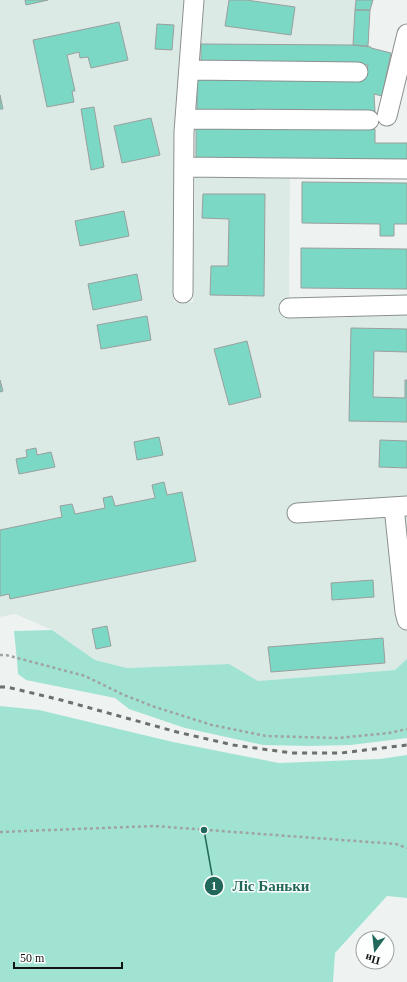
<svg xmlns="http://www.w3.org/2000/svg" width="407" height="982" font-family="'Times New Roman',serif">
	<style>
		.built { fill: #dceae6 }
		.green { fill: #a1e3d3 }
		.building { fill: #7bd8c4; stroke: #9a9f9e }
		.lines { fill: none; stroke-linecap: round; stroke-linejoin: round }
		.minor-casing { stroke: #8b908f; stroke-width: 21 }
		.path { stroke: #9fa3a1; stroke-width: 2.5; stroke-dasharray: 3 3; stroke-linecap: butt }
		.minor { stroke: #fff; stroke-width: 19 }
		.rail { stroke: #6c6f6e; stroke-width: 3; stroke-dasharray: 5 5; stroke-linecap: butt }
		.leader { fill: none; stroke: #22685a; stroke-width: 1.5 }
		.callout-dot { fill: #22685a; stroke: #fdffff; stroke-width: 1.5 }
		.mark-label { font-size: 12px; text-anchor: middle; font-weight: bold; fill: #fff }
		.callout-label { font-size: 15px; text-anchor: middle; font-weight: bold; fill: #22685a; stroke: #fdffff; stroke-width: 3; stroke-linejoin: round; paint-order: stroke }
	</style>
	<rect width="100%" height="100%" fill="#eef3f1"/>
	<path class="built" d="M0,0H184L175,131L174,190V302H193L197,78H201V44L204,0H356L355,10L353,45L371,47L372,48L391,53L382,96L374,94L375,143L290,161L289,301L290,317L346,318L351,311L407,312V705L395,670L258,681L229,664L127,668L95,660L52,630L15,614L0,617Z"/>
	<path class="green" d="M52,630L95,660L127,668L229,664L258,681L395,670L407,659V738L351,745L308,746L263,745L185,728L129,709L115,698L26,680L18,674L17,661L14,631Z
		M0,706L39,710L173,742L279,763L380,759L407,755V898L387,896L335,953L333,982H0Z"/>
	<path class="building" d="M25,0H48L26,5Z
		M229,0H246L295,7L291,35L225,26Z
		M356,0H373L370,10H355Z
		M355,10H370L368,46L353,45Z
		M119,22L128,60L91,68L88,57L80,58L79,52L67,55L75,91H72L74,102L47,107L33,40Z
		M157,24L174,25L172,50L155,49Z
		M201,44L353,45L371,47V48L391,53L382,96L374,94L375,112L197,111V78L364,79L368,65L201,62Z
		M0,95L3,109H0Z
		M94,107L104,167L91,170L81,109Z
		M151,118L160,155L122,163L114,126Z
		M196,128L375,129V143H407V162L196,161Z
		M302,182L407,183V224H394V236H380V224L302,223Z
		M203,194H265L264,296L210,295L211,266H228L229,219L202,218Z
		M124,211L129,236L80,246L75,221Z
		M301,248L407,249V289L301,288Z
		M137,274L142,300L93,310L88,284Z
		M147,316L151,340L101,349L97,325Z
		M351,328L407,329V352L374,351L373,397L405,398V380H407V422L349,421Z
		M247,341L261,397L229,405L214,349Z
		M0,380L3,391L0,392Z
		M159,437L163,455L137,460L134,442Z
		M380,440L407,441V468L379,467Z
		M36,448L37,455L51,452L55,467L19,474L16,459L27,457L26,450Z
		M164,482L167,495L182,492L196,561L10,599L9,594L0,596V530L62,517L60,506L72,504L75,514L105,508L103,498L112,496L115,506L155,498L152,485Z
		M373,580L374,597L332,600L331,583Z
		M107,626L111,646L96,649L92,629Z
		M383,638L385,663L271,672L268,647Z"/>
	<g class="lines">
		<g class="minor-casing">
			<path id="minor" d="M189,70L358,72
				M387,116L407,34
				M185,119L369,120
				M184,167L407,169
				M183,293L184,132L194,0
				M289,308L407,305
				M394,507L405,612L407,620
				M297,513L407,506"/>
		</g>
		<path class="path" d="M0,655H6L85,676L124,695L155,707L212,725L266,736L338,738L389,733L407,729
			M0,832L154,826L396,844L407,848"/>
		<use href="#minor" class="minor"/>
		<path class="rail" d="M0,687H7L61,700L177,732L233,745L292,753H341L407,745"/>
	</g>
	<path class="leader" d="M204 830L214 886"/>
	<g class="callout-dot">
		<circle cx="204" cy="830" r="4"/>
		<circle cx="214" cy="886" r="10"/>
	</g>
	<g class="mark-label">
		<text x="214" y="890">1</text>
	</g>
	<g class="callout-label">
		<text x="271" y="891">Ліс Баньки</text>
	</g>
	<g transform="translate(375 950) rotate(195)"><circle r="19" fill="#fdffff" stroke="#9fa1a1"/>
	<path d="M0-3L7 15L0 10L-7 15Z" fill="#22685a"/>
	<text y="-6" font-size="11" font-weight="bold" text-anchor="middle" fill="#121313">Пн</text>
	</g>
	<path d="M14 962v6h108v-6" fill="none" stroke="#121313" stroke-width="2"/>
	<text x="20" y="962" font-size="12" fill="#121313" stroke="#fdffff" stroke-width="3" paint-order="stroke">50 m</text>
</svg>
